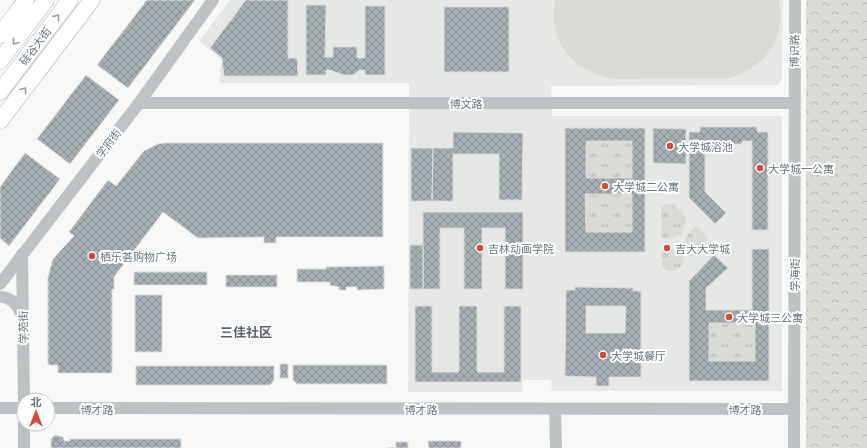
<svg xmlns="http://www.w3.org/2000/svg" width="867" height="448" font-family="'Noto Sans','Noto Sans SC',sans-serif">
	<style>
		.built { fill: #e6e8e6 }
		.grass { fill: url(#grass-tufts) }
		.forest { fill: url(#forest-crowns) }
		.pitch { fill: #d9dcd5 }
		.building { fill: url(#building-cross-hatch); stroke: #dad9d8; fill-rule: evenodd }
		.lines { fill: none; stroke-linecap: round; stroke-linejoin: round }
		.major-casing { stroke: #b1b7ba; stroke-width: 17 }
		.minor { stroke: #bdc3c5; stroke-width: 12 }
		.major { stroke: #fff; stroke-width: 16 }
		.oneway { stroke: #94a0a5 }
		.poi-dot { fill: #d54939; stroke: #fff; stroke-width: 1.5 }
		.labels { text-anchor: middle; dominant-baseline: central; stroke-width: 4; stroke-linejoin: round; paint-order: stroke }
		.street-label { font-size: 11px; fill: #66777e; stroke: #fff }
		.poi-label { font-size: 11px; fill: #66777e; stroke: #fff; text-anchor: start }
		.quarter-label { font-size: 13px; font-weight: bold; fill: #57646a; stroke: #fff }
	</style>
	<defs>
		<pattern id="grass-tufts" width="24" height="20" patternUnits="userSpaceOnUse"><rect width="24" height="20" fill="#d9dcd5"/><path d="M3 7l-1-3M5 7V3M7 7l1-3M15 17l-1-3M17 17v-4M19 17l1-3" fill="none" stroke="#b4b7b2"/></pattern>
		<pattern id="forest-crowns" width="20" height="18" patternUnits="userSpaceOnUse"><rect width="20" height="18" fill="#d9dcd5"/><path d="M2 6a3 3 0 1 1 6 0M12 15a3 3 0 1 1 6 0" fill="none" stroke="#b4b7b2"/></pattern>
		<pattern id="building-cross-hatch" width="8" height="8" patternUnits="userSpaceOnUse"><rect width="8" height="8" fill="#a5aeb2"/><path d="M0 0l8 8M0 8l8-8" fill="none" stroke="#8a9296"/></pattern>
	</defs>
	<rect width="100%" height="100%" fill="#f8f8f6"/>
	<path class="built" d="M230,0H783L782,79L778,85L551,86L552,116H782V391H552L551,380H523L522,392H408L409,83H220L221,59L199,41Z"/>
	<path class="grass" d="M586,141H632V178H586Z
		M585,194H632V232H586Z
		M666,204H673L687,218L681,234L671,240L662,238L661,207Z
		M696,227L704,234L707,239L690,256C681,246 685,234 696,227Z
		M672,248L681,250L684,264L674,271H667L662,266V251Z
		M709,323H755V361H709Z"/>
	<path class="forest" d="M806,0H867V448H806Z"/>
	<path class="pitch" d="M555,0H779C786,40 767,64 731,78L615,79C575,74 546,41 555,0Z"/>
	<path class="building" d="M147,0H195L128,88L97,65Z
		M246,0H288V58H297L298,76H224L222,58L210,48Z
		M306,5H326L325,57H333V47H357V58H365V6H385V75H365V70H360L353,75H344L330,70H326V75H306Z
		M444,7H509V72H444Z
		M86,75L119,100L70,164L37,139Z
		M700,127H757V132H768V230H752V141H742V144H715V141H705V192L726,213L715,224L689,198V132H700Z
		M565,128H645V252H565ZM586,141H632V178H586ZM585,194H632V232H586Z
		M653,128L686,129V164L653,163Z
		M453,132L523,133L522,200H499V154H453V201H432L433,148H453Z
		M165,143H383V237H276V243H264V237L198,238L163,212L114,277V289H112V373H58V365H48V277L53,259L74,236L69,232L108,180L116,186L144,151L158,144Z
		M411,148H433L432,201H411Z
		M25,153L60,179L9,246L0,238V187Z
		M423,212H523V289H505V228H482V289H464V228H440V289H423Z
		M410,245H423V289H410Z
		M752,249H769V381H689V281L714,255L728,268L706,288V310H752ZM709,323H755V361H709Z
		M384,266V289L357,290V287H346V290H339V287L330,285V282H297V269H326V267Z
		M134,272H207V285H134Z
		M226,275H277V287H226Z
		M575,287L633,288V291H641V377H609V386H596V377L565,376L566,290H575ZM586,306H626L625,333H586Z
		M135,295H162V352H135Z
		M415,306H432V372H459V306H477V372H504V306H521V382H415Z
		M280,364H288V378H280Z
		M293,365H387V384H297L293,380Z
		M136,366H274V380L270,385H136Z
		M55,435L63,437L64,441H70V439H181V448H51V439Z
		M428,441H461V448H429Z
		M396,442H408V448H388H396Z"/>
	<g class="lines">
		<g class="major-casing">
			<path id="major" d="M0,35L26,0
				M0,61L46,0
				M0,92L70,0
				M0,121L92,0"/>
		</g>
		<path class="minor" d="M139,103H794
			M22,254L24,400
			M0,284L139,103L213,0
			M0,297C13,297 18,307 23,317
			M0,408H24
			M48,408L793,409
			M555,409L556,448
			M24,448V424
			M794,448L795,0"/>
		<use href="#major" class="major"/>
	</g>
	<defs><path id="oneway-chevron" d="M-2-3.5L2.5 0L-2 3.5" fill="none" stroke-width="1.6" stroke-linecap="round" stroke-linejoin="round"/></defs>
	<g class="oneway">
		<use href="#oneway-chevron" transform="translate(57 17) rotate(-53)"/>
		<use href="#oneway-chevron" transform="translate(15 42) rotate(127)"/>
		<use href="#oneway-chevron" transform="translate(24 90) rotate(-53)"/>
	</g>
	<g class="poi-dot">
		<circle cx="670" cy="146" r="4"/>
		<circle cx="760" cy="168" r="4"/>
		<circle cx="605" cy="186" r="4"/>
		<circle cx="480" cy="248" r="4"/>
		<circle cx="667" cy="248" r="4"/>
		<circle cx="92" cy="256" r="4"/>
		<circle cx="729" cy="317" r="4"/>
		<circle cx="603" cy="355" r="4"/>
	</g>
	<g class="labels">
		<g class="street-label">
			<text transform="translate(35 46) rotate(-53)">硅谷大街</text>
			<text transform="translate(794 51) rotate(-89)">博识路</text>
			<text x="466" y="103">博文路</text>
			<text transform="translate(108 143) rotate(-52)">学府街</text>
			<text transform="translate(794 275) rotate(-90)">学海街</text>
			<text transform="translate(23 327) rotate(-91)">学苑街</text>
			<text x="97" y="409">博才路</text>
			<text x="421" y="409">博才路</text>
			<text x="745" y="409">博才路</text>
		</g>
		<g class="poi-label">
			<text x="678" y="146">大学城浴池</text>
			<text x="768" y="168">大学城一公寓</text>
			<text x="613" y="186">大学城二公寓</text>
			<text x="488" y="248">吉林动画学院</text>
			<text x="675" y="248">吉大大学城</text>
			<text x="100" y="256">栖乐荟购物广场</text>
			<text x="737" y="317">大学城三公寓</text>
			<text x="611" y="355">大学城餐厅</text>
		</g>
		<g class="quarter-label">
			<text x="246" y="332">三佳社区</text>
		</g>
	</g>
	<g transform="translate(36 412)"><circle r="19" fill="#ffffff" stroke="#c2c9cb"/>
	<path d="M0-3L7 15L0 10L-7 15Z" fill="#d54939"/>
	<text y="-6" font-size="11" font-weight="bold" text-anchor="middle" fill="#66777e">北</text>
	</g>
</svg>
